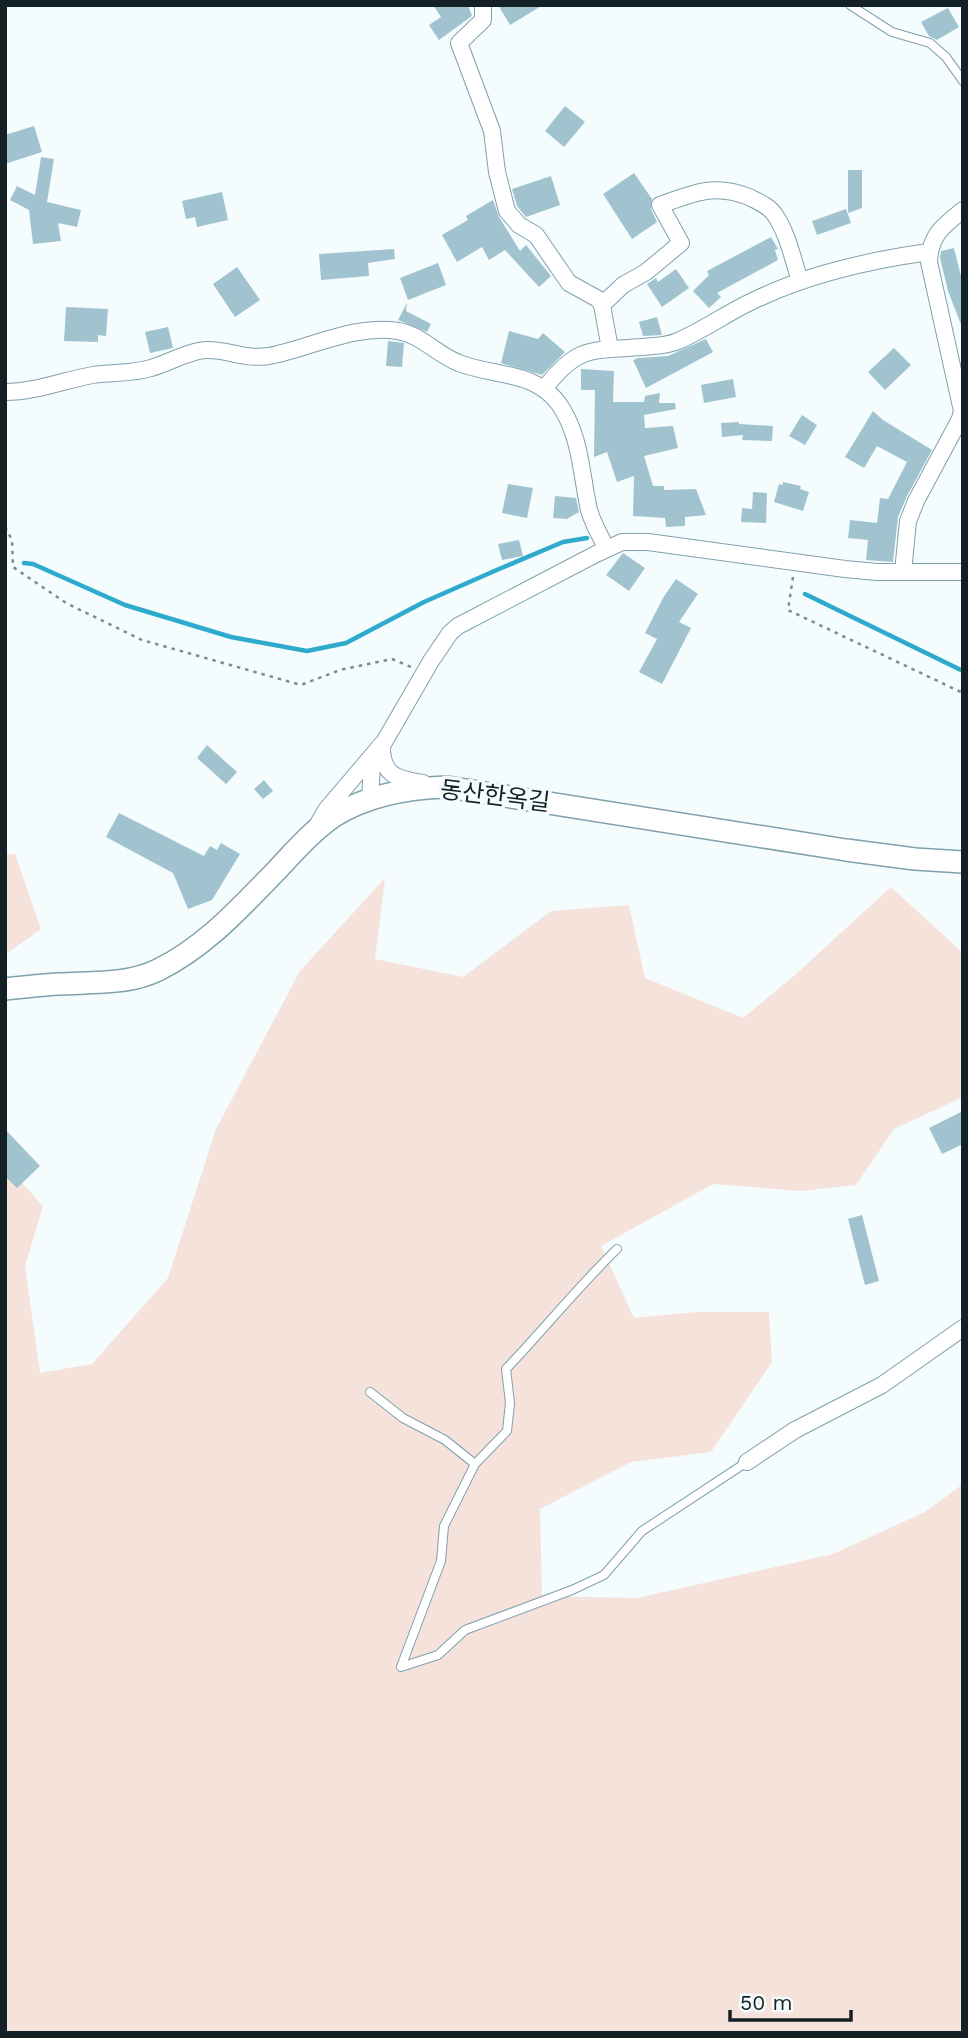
<svg xmlns="http://www.w3.org/2000/svg" width="968" height="2038" font-family="'Work Sans','Noto Sans KR',sans-serif">
	<style>
		.green { fill: #f4e2db }
		.lines { fill: none; stroke-linecap: round; stroke-linejoin: round }
		.stream { stroke: #2eaacd; stroke-width: 4.5 }
		.building { fill: #a0c3cf }
		.service-casing { stroke: #7fa1ad; stroke-width: 10 }
		.minor-casing { stroke: #7fa1ad; stroke-width: 18 }
		.tertiary-casing { stroke: #7fa1ad; stroke-width: 24 }
		.path { stroke: #808a8d; stroke-width: 2.5; stroke-dasharray: 3.5 5; stroke-linecap: butt }
		.service { stroke: #fff; stroke-width: 8 }
		.minor { stroke: #fff; stroke-width: 16 }
		.tertiary { stroke: #fff; stroke-width: 21 }
		.labels { text-anchor: middle; dominant-baseline: central; stroke-width: 7; stroke-linejoin: round; paint-order: stroke }
		.street-label { font-size: 24px; fill: #132025; stroke: #f5fcfe }
	</style>
	<rect width="100%" height="100%" fill="#f5fcfe"/>
	<path class="green" d="M5,854H15L41,929L5,955Z
		M385,878L375,959L463,977L551,911L629,905L645,978L743,1018L795,975L891,887L963,953V1097L894,1129L856,1185L801,1191L713,1184L601,1246L634,1318L696,1312H769L772,1362L711,1452L631,1462L540,1509L542,1596L637,1598L833,1554L925,1512L963,1484V2033H5V1164L43,1206L25,1266L40,1373L92,1364L168,1278L216,1129L300,971Z"/>
	<g class="lines">
		<path class="stream" d="M24,563L33,564L125,605L231,637L307,651L346,643L424,602L499,569L563,542L587,538
			M805,594L963,671"/>
	</g>
	<path class="building" d="M433,5H468L472,16L439,40L429,25L441,17Z
		M498,5H543L510,25Z
		M948,8L959,27L937,40L929,36L921,22Z
		M565,106L585,122L564,147L545,131Z
		M34,126L42,152L5,164V135Z
		M41,157L54,159L47,202L81,210L77,227L58,223L61,241L33,244L29,210L10,200L17,186L35,195Z
		M848,170H862V208L848,213Z
		M634,173L652,199L651,209L657,222L632,239L603,194Z
		M551,176L560,205L526,217L517,206L512,189Z
		M222,192L228,220L197,227L195,217L186,219L182,201Z
		M493,200L499,217L520,251L526,245L551,276L539,287L505,250L489,260L482,247L457,262L442,235L468,220L466,216Z
		M846,209L851,223L817,235L812,221Z
		M771,237L778,249L775,250L778,260L717,293L721,297L709,308L693,291L709,275L707,271Z
		M954,248L963,284L962,327L948,291L940,258L941,251Z
		M394,249L395,259L368,263L369,276L321,280L319,254Z
		M438,263L446,285L408,300L400,278Z
		M237,267L260,300L235,317L213,284Z
		M676,269L689,288L662,307L647,284L656,278L658,282Z
		M407,303L406,311L431,324L427,332L398,320Z
		M66,307L108,309L106,336L98,335V342L64,341Z
		M657,317L662,335L643,336L639,322Z
		M168,327L173,348L150,353L145,332Z
		M509,331L538,339L543,333L565,352L542,375L501,363Z
		M706,339L713,352L646,388L633,360L638,358L668,356Z
		M388,341L404,343L402,367L386,366Z
		M894,348L911,365L885,390L868,372Z
		M581,369L614,371L613,402H644L645,396L660,393L659,403H675L676,409L644,415L645,428L673,426L678,448L644,456L653,486H664V490L696,489L706,515L685,517V526L666,527L665,518L633,516L634,476L617,482L607,452L594,457L595,390H581Z
		M733,379L736,397L704,403L701,385Z
		M873,411L883,420L932,450L907,496L898,517L893,562L866,560L868,540L848,538L850,520L877,523L880,498L888,499L907,462L877,446L864,468L845,457Z
		M802,415L817,425L805,445L789,436Z
		M739,422V424L773,426L772,441L742,440L743,435L722,437L721,423Z
		M783,482L801,486L800,489L809,492L803,511L774,502L779,484L783,485Z
		M508,484L533,488L527,518L502,513Z
		M753,492L767,493L766,523L741,522L742,508L752,509Z
		M555,496L576,498L579,512L567,519L553,518Z
		M519,540L523,556L502,560L498,544Z
		M623,553L645,568L629,591L606,575Z
		M676,579L698,594L679,622L691,628L662,684L639,672L657,639L645,633L663,598Z
		M207,745L237,772L226,784L197,758Z
		M264,780L273,791L263,799L254,789Z
		M119,813L204,856L210,846L217,850L221,843L240,854L212,900L188,909L173,873L106,837Z
		M963,1111V1144L942,1154L929,1128Z
		M5,1129L40,1166L17,1188L5,1176Z
		M862,1215L879,1281L865,1285L848,1219Z"/>
	<g class="lines">
		<g class="service-casing">
			<path id="service" d="M850,5L892,32L930,43L946,57L963,81
				M617,1249C578,1287 544,1329 506,1369L510,1403L507,1431L475,1464L444,1526L441,1561L401,1667L438,1655L465,1630L572,1590L604,1575L642,1531L747,1462
				M370,1392L403,1418L445,1440L475,1464"/>
		</g>
		<g class="minor-casing">
			<path id="minor" d="M483,5V20L459,43L492,131L497,172L507,211L519,225L536,235L569,283L598,299L602,305L610,349
				M602,305L623,285L646,272L681,243L660,205C694,193 714,183 749,197C759,202 769,206 775,215C788,234 793,260 800,281
				M544,389C578,345 590,351 642,347C654,346 667,346 678,341C706,329 731,310 759,298C812,273 871,260 929,252
				M5,392C36,392 64,380 93,375C113,372 132,374 151,368C169,363 188,351 206,350C228,349 244,360 269,356C311,348 354,324 398,331C422,335 437,355 459,363C494,377 534,370 559,404C581,436 581,474 589,510C593,524 600,536 607,549
				M903,572L908,521L916,501L960,419L962,411L929,262C930,235 943,226 963,210
				M370,800L372,763L431,661L450,633L458,626L596,554L622,542H648L845,569L877,572H963
				M318,824L326,810L382,744C381,775 396,779 423,783
				M747,1462L795,1430L882,1385L963,1328"/>
		</g>
		<g class="tertiary-casing">
			<path id="tertiary" d="M5,989C23,987 41,985 58,984C91,982 128,985 158,970C205,947 240,908 276,871C294,852 312,831 334,816C368,795 408,788 447,787L846,850L915,859L963,862"/>
		</g>
		<path class="path" d="M5,527L12,540L13,567L66,603L142,640L301,685L340,670L392,659L411,667
			M793,577L788,610L963,693"/>
		<use href="#service" class="service"/>
		<use href="#minor" class="minor"/>
		<use href="#tertiary" class="tertiary"/>
	</g>
	<g class="labels">
		<g class="street-label">
			<text transform="translate(495 796) rotate(7)">동산한옥길</text>
		</g>
	</g>
	<rect width="968" height="2038" fill="none" stroke="#132025" stroke-width="14"/>
	<path d="M730 2010v10h121v-10" fill="none" stroke="#132025" stroke-width="3.5"/>
	<text x="740" y="2010" font-size="21" fill="#132025" stroke="#f5fcfe" stroke-width="5" paint-order="stroke">50 m</text>
</svg>
